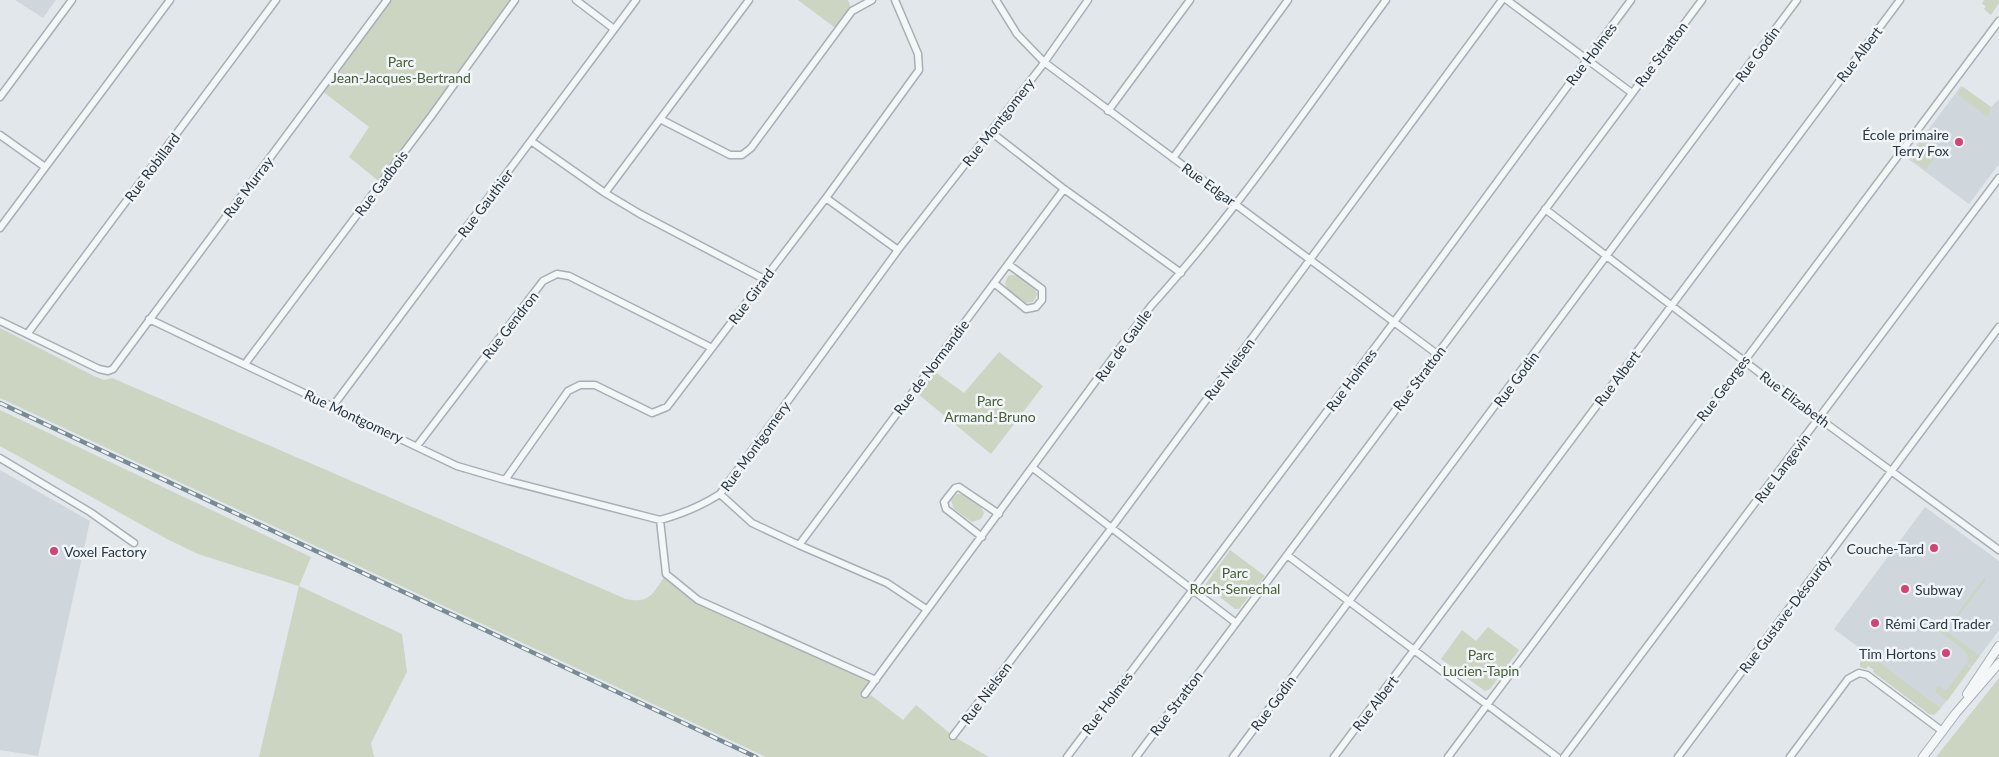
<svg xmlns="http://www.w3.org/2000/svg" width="1999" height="757" font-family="Lato,sans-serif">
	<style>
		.built { fill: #cfd6dc }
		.green { fill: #cbd5c2 }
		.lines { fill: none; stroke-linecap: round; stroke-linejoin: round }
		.minor-casing { stroke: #a6afb5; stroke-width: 9 }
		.tertiary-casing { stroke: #a6afb5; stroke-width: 10 }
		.minor { stroke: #f4f7f8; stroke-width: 6 }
		.tertiary { stroke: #f4f7f8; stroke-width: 8 }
		.rail-casing { stroke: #7a8a95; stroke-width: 4.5 }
		.rail { stroke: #f1f5f8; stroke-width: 2.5; stroke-dasharray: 8; stroke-linecap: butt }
		.poi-dot { fill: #d34376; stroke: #f1f5f8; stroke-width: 2 }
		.labels { text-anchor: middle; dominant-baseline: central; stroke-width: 5; stroke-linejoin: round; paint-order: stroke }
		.street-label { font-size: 14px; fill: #293843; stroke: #f1f5f8 }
		.park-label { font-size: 14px; fill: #465f36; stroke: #f1f5f8 }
		.poi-label { font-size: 14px; fill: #293843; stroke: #f1f5f8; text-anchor: end }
	</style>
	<rect width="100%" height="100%" fill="#e1e7ea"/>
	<path class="built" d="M15,0H56L43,18Z
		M1961,86L1991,107L1999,99V164L1969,204L1907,158Z
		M0,470L90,521L38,756L0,750Z
		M1925,507L1999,561V630L1941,708L1834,629Z"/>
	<path class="green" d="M389,0H515L381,183L349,157L369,127L322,91Z
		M798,0H848L852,11L838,30Z
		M1984,0H1999V3L1991,15L1984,9L1986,6L1982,4Z
		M1963,87L1991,107L1988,117L1957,94Z
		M1921,142L1935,154L1936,156L1925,170L1909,157Z
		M1012,275C1021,275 1036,285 1037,295L1033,302L1025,303L1008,290L1005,283L1008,276Z
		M0,328L94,376L104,380L112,378L626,599C651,604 653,593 666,574L698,600L876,680L865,694L872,696L903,720L916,705L953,736L989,757H766L0,398Z
		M999,352L1043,386L991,454L918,394L935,372L964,393Z
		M0,410L311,557L299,586L402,634L407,672L371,743L374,757H259L299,586L198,554L167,539L0,446Z
		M957,494C966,493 981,503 984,513L981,519L972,522L954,509L951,500Z
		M1230,550L1265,576L1239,609H1235L1205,585Z
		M1985,577V581L1954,622L1952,621Z
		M1488,627L1519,650L1490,689L1485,691L1441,659L1462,630L1476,641Z
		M1940,627L1980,656L1972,666L1967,663L1969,658L1965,651L1939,631Z
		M1860,648L1941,708L1934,715L1929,714L1873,672L1874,670L1868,666L1866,669L1860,667Z
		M1966,664L1971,668L1947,701L1935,692L1938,686L1946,691Z
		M1999,678V757H1936Z"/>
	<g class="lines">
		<g class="minor-casing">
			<path id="minor" d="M576,0L614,29
				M996,0L1017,34L1044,62L1437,354
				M1507,0L1632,93
				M0,97L72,0
				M1108,111L1190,0
				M660,119L730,155H742L751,148L852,11L872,0
				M991,132L1064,189L1181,273
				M0,135L45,167
				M531,141L605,193L640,214L764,279
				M1173,158L1288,0
				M605,193L749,0
				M826,198L898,250
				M1545,209L1820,419L1999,550
				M0,228L170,0
				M994,283L1026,309L1036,307L1042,300V289L1008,264
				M149,319L457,466L505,480L660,520C682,514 701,506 720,494L898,250L1041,67L1088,0
				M0,321L99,369L108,371L113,369L387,0
				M28,333L276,0
				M245,364L432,115L515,0
				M333,406L636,0
				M417,446L543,281L557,274L569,276L712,348
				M0,458L90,512L134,543
				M1033,468L1236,623
				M505,480L568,391L580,385H595L652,413L667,407L826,198L919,70L918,54L895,0
				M720,494L752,523L799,545L887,583L926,609
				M660,520L666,574L698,600L876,680
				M982,537L946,509L944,502L955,488L959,487L999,514
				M799,545L1064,189
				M1287,555L1557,757
				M865,694L1151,306C1237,211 1310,103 1386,0
				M953,736L1107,534L1502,0
				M1067,757L1394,322L1631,0
				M1136,757L1702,0
				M1233,757L1797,0
				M1334,757L1900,0
				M1448,757L1999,21
				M1564,757L1999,178
				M1678,757L1999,327
				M1790,757L1848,679L1859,673L1867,675L1942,731"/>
		</g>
		<g class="tertiary-casing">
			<path id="tertiary" d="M1967,694L1999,646
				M1923,757L1956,713L1999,663"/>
		</g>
		<use href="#minor" class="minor"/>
		<use href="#tertiary" class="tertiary"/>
		<g class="rail-casing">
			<path id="rail" d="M0,403L756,757"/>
		</g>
		<use href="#rail" class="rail"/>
	</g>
	<g class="poi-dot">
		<circle cx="1959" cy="142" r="5"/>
		<circle cx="1934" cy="548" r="5"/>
		<circle cx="54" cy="551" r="5"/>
		<circle cx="1905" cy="589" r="5"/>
		<circle cx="1875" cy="623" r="5"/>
		<circle cx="1946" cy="653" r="5"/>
	</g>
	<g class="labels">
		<g class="street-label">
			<text transform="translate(1591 54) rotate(-53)">Rue Holmes</text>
			<text transform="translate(1661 54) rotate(-53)">Rue Stratton</text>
			<text transform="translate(1757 54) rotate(-54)">Rue Godin</text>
			<text transform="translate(1859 54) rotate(-53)">Rue Albert</text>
			<text transform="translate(998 122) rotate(-52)">Rue Montgomery</text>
			<text transform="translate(152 167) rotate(-53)">Rue Robillard</text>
			<text transform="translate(381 183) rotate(-53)">Rue Gadbois</text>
			<text transform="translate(1209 184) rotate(36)">Rue Edgar</text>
			<text transform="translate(248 187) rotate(-53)">Rue Murray</text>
			<text transform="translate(485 203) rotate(-53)">Rue Gauthier</text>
			<text transform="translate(751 296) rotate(-53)">Rue Girard</text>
			<text transform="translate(510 325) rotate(-52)">Rue Gendron</text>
			<text transform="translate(1123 345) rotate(-54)">Rue de Gaulle</text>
			<text transform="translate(931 367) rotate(-53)">Rue de Normandie</text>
			<text transform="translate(1229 369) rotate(-53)">Rue Nielsen</text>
			<text transform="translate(1419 378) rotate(-53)">Rue Stratton</text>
			<text transform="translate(1617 378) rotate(-53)">Rue Albert</text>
			<text transform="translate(1516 379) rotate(-53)">Rue Godin</text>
			<text transform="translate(1351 380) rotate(-53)">Rue Holmes</text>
			<text transform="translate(1723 388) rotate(-53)">Rue Georges</text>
			<text transform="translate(1795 399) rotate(37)">Rue Elizabeth</text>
			<text transform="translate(354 416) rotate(25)">Rue Montgomery</text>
			<text transform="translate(755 446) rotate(-54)">Rue Montgomery</text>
			<text transform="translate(1782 468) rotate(-53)">Rue Langevin</text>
			<text transform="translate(1785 614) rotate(-53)">Rue Gustave-Désourdy</text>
			<text transform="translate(986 693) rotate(-53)">Rue Nielsen</text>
			<text transform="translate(1107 703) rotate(-53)">Rue Holmes</text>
			<text transform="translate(1176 703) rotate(-53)">Rue Stratton</text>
			<text transform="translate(1273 703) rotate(-53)">Rue Godin</text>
			<text transform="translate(1375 703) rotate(-53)">Rue Albert</text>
		</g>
		<g class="park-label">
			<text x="401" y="61">Parc<tspan x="401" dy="16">Jean-Jacques-Bertrand</tspan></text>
			<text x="990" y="400">Parc<tspan x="990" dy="16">Armand-Bruno</tspan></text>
			<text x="1235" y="572">Parc<tspan x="1235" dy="16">Roch-Senechal</tspan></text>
			<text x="1481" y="654">Parc<tspan x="1481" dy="16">Lucien-Tapin</tspan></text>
		</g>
		<g class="poi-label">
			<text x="1949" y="134">École primaire<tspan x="1949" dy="16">Terry Fox</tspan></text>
			<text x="1924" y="548">Couche-Tard</text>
			<text x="64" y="551" text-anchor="start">Voxel Factory</text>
			<text x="1915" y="589" text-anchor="start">Subway</text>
			<text x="1885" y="623" text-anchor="start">Rémi Card Trader</text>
			<text x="1936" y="653">Tim Hortons</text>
		</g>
	</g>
</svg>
